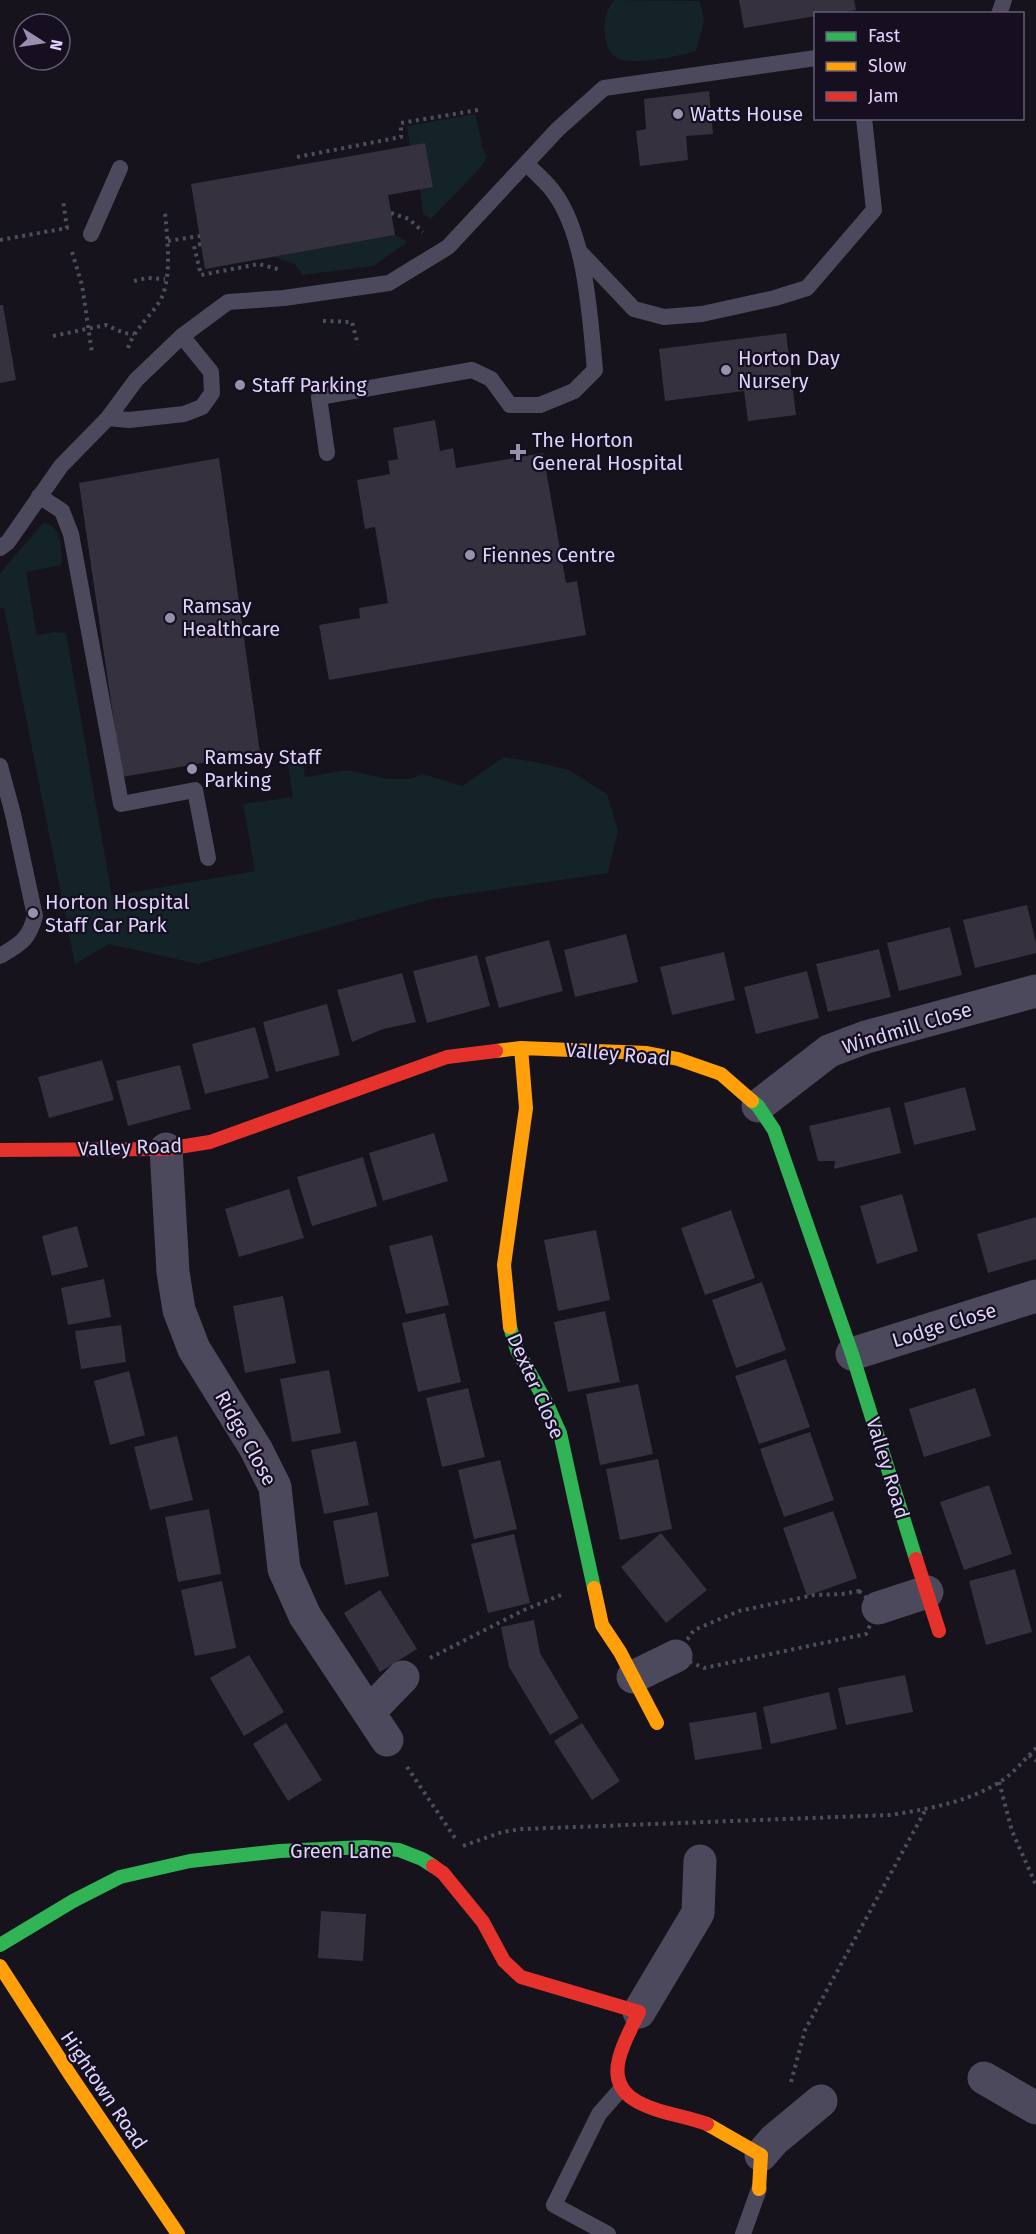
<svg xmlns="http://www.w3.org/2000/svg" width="1036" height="2234" font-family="'Fira Sans',sans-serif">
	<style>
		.green { fill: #132327 }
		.building { fill: #36313e }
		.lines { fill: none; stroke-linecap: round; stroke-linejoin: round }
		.path { stroke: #494f5d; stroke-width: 4; stroke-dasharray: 3 4.5; stroke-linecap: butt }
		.lane { stroke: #4c495c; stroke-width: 16 }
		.street { stroke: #4c495c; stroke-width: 33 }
		.fast { stroke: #30b455; stroke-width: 14 }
		.slow { stroke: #ff9f0a; stroke-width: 14 }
		.jam { stroke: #e5322d; stroke-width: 14 }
		.poi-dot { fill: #9890ac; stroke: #150f20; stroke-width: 2 }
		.labels { text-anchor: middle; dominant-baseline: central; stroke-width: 4.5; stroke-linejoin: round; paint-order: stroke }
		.poi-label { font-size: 20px; fill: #ded3fa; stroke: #150f20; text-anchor: start }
		.street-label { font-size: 20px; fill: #ded3fa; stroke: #150f20 }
	</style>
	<rect width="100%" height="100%" fill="#16131c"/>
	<path class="green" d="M614,0L700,1L704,21L696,51C680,56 626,68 614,56C608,51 606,42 605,35C603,20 606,12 614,0Z
		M475,114L482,142L481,145L487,157L481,167L431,219L423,214L420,189L433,187L425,143L410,146L407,126Z
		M395,235L408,242L373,266L302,275L295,264L273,257Z
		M43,523C63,525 61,549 62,565L26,572L37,635L55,632L66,633L112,896L255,871L243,804L293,797L288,764L303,763L305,777L348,770L388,779H409L423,774L462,786L504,757L536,762L569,770L607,794L618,831L608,873L432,899L198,964L109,944L75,964L4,608H0V573Z"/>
	<path class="building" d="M739,0H854L856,10L832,14H816V16L744,28Z
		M709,91L713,134L686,136L688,160L640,166L636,131L646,129L644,99Z
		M425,143L433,187L388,195L395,235L205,269L191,184Z
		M0,305H3L16,380L0,383Z
		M786,333L796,415L748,421L744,391L665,401L659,349Z
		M435,420L440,451L453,448L456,468L543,453L566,583L577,581L586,635L329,680L319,625L360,618L359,608L388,603L375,527L365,529L357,480L390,474L388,461L398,459L393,428Z
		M219,458L260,753L122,777L79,483Z
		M1027,905L1036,943V953L975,968L963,920Z
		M950,927L962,975L899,991L887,943Z
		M626,934L638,982L575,997L564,950Z
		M549,940L563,991L499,1008L485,957Z
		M879,949L891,997L828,1012L816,964Z
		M724,952L735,1000L672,1015L660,967Z
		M477,955L490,1006L427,1023L413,971Z
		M807,971L819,1018L756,1034L744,987Z
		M402,973L416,1022L383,1029L352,1042L337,990Z
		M327,1004L340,1055L276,1072L263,1022Z
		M255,1027L269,1078L205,1094L192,1044Z
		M102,1060L114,1100L49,1118L38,1077Z
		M180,1065L191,1109L128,1126L116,1081Z
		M965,1087L976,1130L914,1145L904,1103Z
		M890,1107L901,1153L834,1169L835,1161H818L809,1126Z
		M434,1133L448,1181L383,1201L369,1153Z
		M363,1157L377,1206L312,1226L297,1177Z
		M289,1189L304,1238L239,1257L225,1209Z
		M902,1194L918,1251L877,1264L860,1206Z
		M731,1210L755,1278L705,1295L681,1228Z
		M1036,1217V1259L988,1273L977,1234Z
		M77,1226L88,1267L52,1276L42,1236Z
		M596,1230L610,1300L558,1311L544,1240Z
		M432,1235L449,1305L406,1314L389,1246Z
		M104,1279L111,1317L68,1325L61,1288Z
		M762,1282L786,1350L736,1368L712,1300Z
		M283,1296L296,1363L245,1373L233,1306Z
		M605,1311L620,1382L568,1392L554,1322Z
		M445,1313L461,1382L418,1392L402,1323Z
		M121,1325L126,1362L81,1369L75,1331Z
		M786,1359L810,1427L759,1444L735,1376Z
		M329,1370L341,1433L292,1442L280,1379Z
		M129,1371L145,1435L110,1445L94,1381Z
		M638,1384L653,1454L600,1465L586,1394Z
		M468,1388L485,1457L442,1467L426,1398Z
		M975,1388L991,1436L924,1457L909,1409Z
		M810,1432L834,1500L784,1517L760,1449Z
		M177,1436L193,1500L150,1510L134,1447Z
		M356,1441L369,1505L324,1514L311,1450Z
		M658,1459L672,1529L620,1540L606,1469Z
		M500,1460L517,1529L474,1539L458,1470Z
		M989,1485L1012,1554L964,1570L940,1502Z
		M209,1509L221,1574L178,1582L165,1517Z
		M833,1511L857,1578L807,1596L783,1528Z
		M377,1512L389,1576L345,1585L333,1521Z
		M661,1533L707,1590L666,1623L621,1567Z
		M514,1534L530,1603L488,1613L471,1544Z
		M1015,1569L1032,1632L986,1645L969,1581Z
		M222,1581L236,1648L195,1656L181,1590Z
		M380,1590L417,1649L380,1672L344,1613Z
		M534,1620L540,1653L579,1718L550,1735L509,1667L501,1627Z
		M249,1655L284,1712L244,1736L210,1678Z
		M905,1675L913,1712L846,1725L838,1688Z
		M829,1692L837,1729L771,1744L763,1707Z
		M756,1712L762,1749L695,1760L689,1723Z
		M286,1723L322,1780L288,1801L253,1744Z
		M582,1723L620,1781L592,1800L554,1741Z
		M321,1911L366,1914L363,1961L318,1958Z"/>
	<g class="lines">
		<path class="path" d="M297,157L401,137V123L478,110
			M391,213L409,219L423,232
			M0,240L67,228L63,200
			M168,241L200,236
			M201,244L194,246L201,275L259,264L281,270
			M72,252L82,285L92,353
			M134,281L147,278L165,279
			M323,321L352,322L358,345
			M53,336L106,325L124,333L134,334
			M128,348C135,327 153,315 162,297C172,273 167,237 165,212
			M859,1591L878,1608L866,1634L704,1668L676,1656L694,1630L739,1611L814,1595L842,1594Z
			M430,1658L524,1610L561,1595
			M1029,1755L1036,1761
			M407,1767L455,1838
			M999,1782L1012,1831L1036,1885
			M463,1846L502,1832L522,1829L890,1815C927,1809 965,1803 998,1783C1012,1775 1024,1760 1036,1748
			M791,2082L805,2030L926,1809"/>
		<path class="lane" d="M999,14L1004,0
			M91,234L120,168
			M579,251L634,309L664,317L702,314L775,298L807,288L874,210L864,118
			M108,418L129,420L184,414L202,407L212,393L211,372L182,336
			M327,453L319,397L472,370L491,379L510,405H540L574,391L595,370C590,318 586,237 555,194C548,183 536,174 527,164
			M39,496L62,511L71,534L121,804L195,790L208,858
			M0,548L8,542L61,466L108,418L136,380L182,336L228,302L284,298L389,283L448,247L558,129L604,88L816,58
			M0,766L13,814L35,916C29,940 20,944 0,956
			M608,2234L554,2205L599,2114L621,2089
			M743,2234L759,2189"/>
		<path class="street" d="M758,1106L829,1051L866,1037L1036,991
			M166,1149L173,1272L179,1310L194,1349L256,1449L275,1487L284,1569L305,1616L387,1740
			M852,1354L1036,1296
			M878,1608L927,1592
			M633,1677L676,1656
			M369,1712L403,1677
			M639,2012L698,1913L700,1861
			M984,2078L1036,2108
			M761,2155L774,2140L821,2101"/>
		<path class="fast" d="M752,1101L758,1106L774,1130L852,1354L916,1559
			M510,1327L517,1350L547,1404L560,1433L594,1588
			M0,1945L73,1901L120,1877L190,1861L280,1851L365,1847L399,1850L422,1859L433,1866"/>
		<path class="slow" d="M496,1051L521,1048L647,1053L678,1059L721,1074L752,1101
			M510,1327L504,1265L526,1108L521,1048
			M594,1588L602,1625L620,1652L657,1723
			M0,1966L71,2076L178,2234
			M707,2124L761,2155L759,2189"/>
		<path class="jam" d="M0,1150L166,1149L210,1142L447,1057L496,1051
			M916,1559L939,1631
			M433,1866L443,1873L483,1922L504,1961L521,1977L639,2012C632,2027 623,2042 619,2059C606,2110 674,2111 707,2124"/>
	</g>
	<g class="poi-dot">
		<circle cx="678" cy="114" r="6"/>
		<circle cx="726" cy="370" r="6"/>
		<circle cx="240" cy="385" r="6"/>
		<path d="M515 443h6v6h6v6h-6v6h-6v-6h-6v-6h6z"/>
		<circle cx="470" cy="555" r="6"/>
		<circle cx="170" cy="618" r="6"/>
		<circle cx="192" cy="769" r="6"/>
		<circle cx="33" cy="913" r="6"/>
	</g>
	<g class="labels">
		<g class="poi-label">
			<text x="690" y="114">Watts House</text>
			<text x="738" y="358">Horton Day<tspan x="738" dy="23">Nursery</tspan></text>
			<text x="252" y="385">Staff Parking</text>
			<text x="532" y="440">The Horton<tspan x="532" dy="23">General Hospital</tspan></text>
			<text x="482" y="555">Fiennes Centre</text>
			<text x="182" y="606">Ramsay<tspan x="182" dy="23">Healthcare</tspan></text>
			<text x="204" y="757">Ramsay Staff<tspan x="204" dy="23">Parking</tspan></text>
			<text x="45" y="902">Horton Hospital<tspan x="45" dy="23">Staff Car Park</tspan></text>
		</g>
		<g class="street-label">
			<text transform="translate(907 1028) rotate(-17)">Windmill Close</text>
			<text transform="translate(618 1054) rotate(5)">Valley Road</text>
			<text transform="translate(130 1147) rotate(-2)">Valley Road</text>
			<text transform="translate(944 1325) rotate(-17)">Lodge Close</text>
			<text transform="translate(536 1386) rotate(66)">Dexter Close</text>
			<text transform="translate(246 1438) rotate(61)">Ridge Close</text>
			<text transform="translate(888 1468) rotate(73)">Valley Road</text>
			<text x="341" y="1851">Green Lane</text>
			<text transform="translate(104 2090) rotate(56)">Hightown Road</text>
		</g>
	</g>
	<rect x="814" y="12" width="210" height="108" fill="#150f20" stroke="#655d77" stroke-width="1.5"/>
	<rect x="826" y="32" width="30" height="9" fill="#30b455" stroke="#655d77" stroke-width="1.5"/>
	<text x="868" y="42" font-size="18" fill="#ded3fa">Fast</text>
	<rect x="826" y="62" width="30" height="9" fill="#ff9f0a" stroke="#655d77" stroke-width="1.5"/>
	<text x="868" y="72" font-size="18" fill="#ded3fa">Slow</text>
	<rect x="826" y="92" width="30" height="9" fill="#e5322d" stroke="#655d77" stroke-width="1.5"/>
	<text x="868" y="102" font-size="18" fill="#ded3fa">Jam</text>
	<g transform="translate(42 42) rotate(102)"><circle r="28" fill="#150f20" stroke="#655d77" stroke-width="1.5"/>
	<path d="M0-4.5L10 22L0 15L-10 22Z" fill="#9890ac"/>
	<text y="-9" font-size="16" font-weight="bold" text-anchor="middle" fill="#ded3fa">N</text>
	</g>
</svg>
